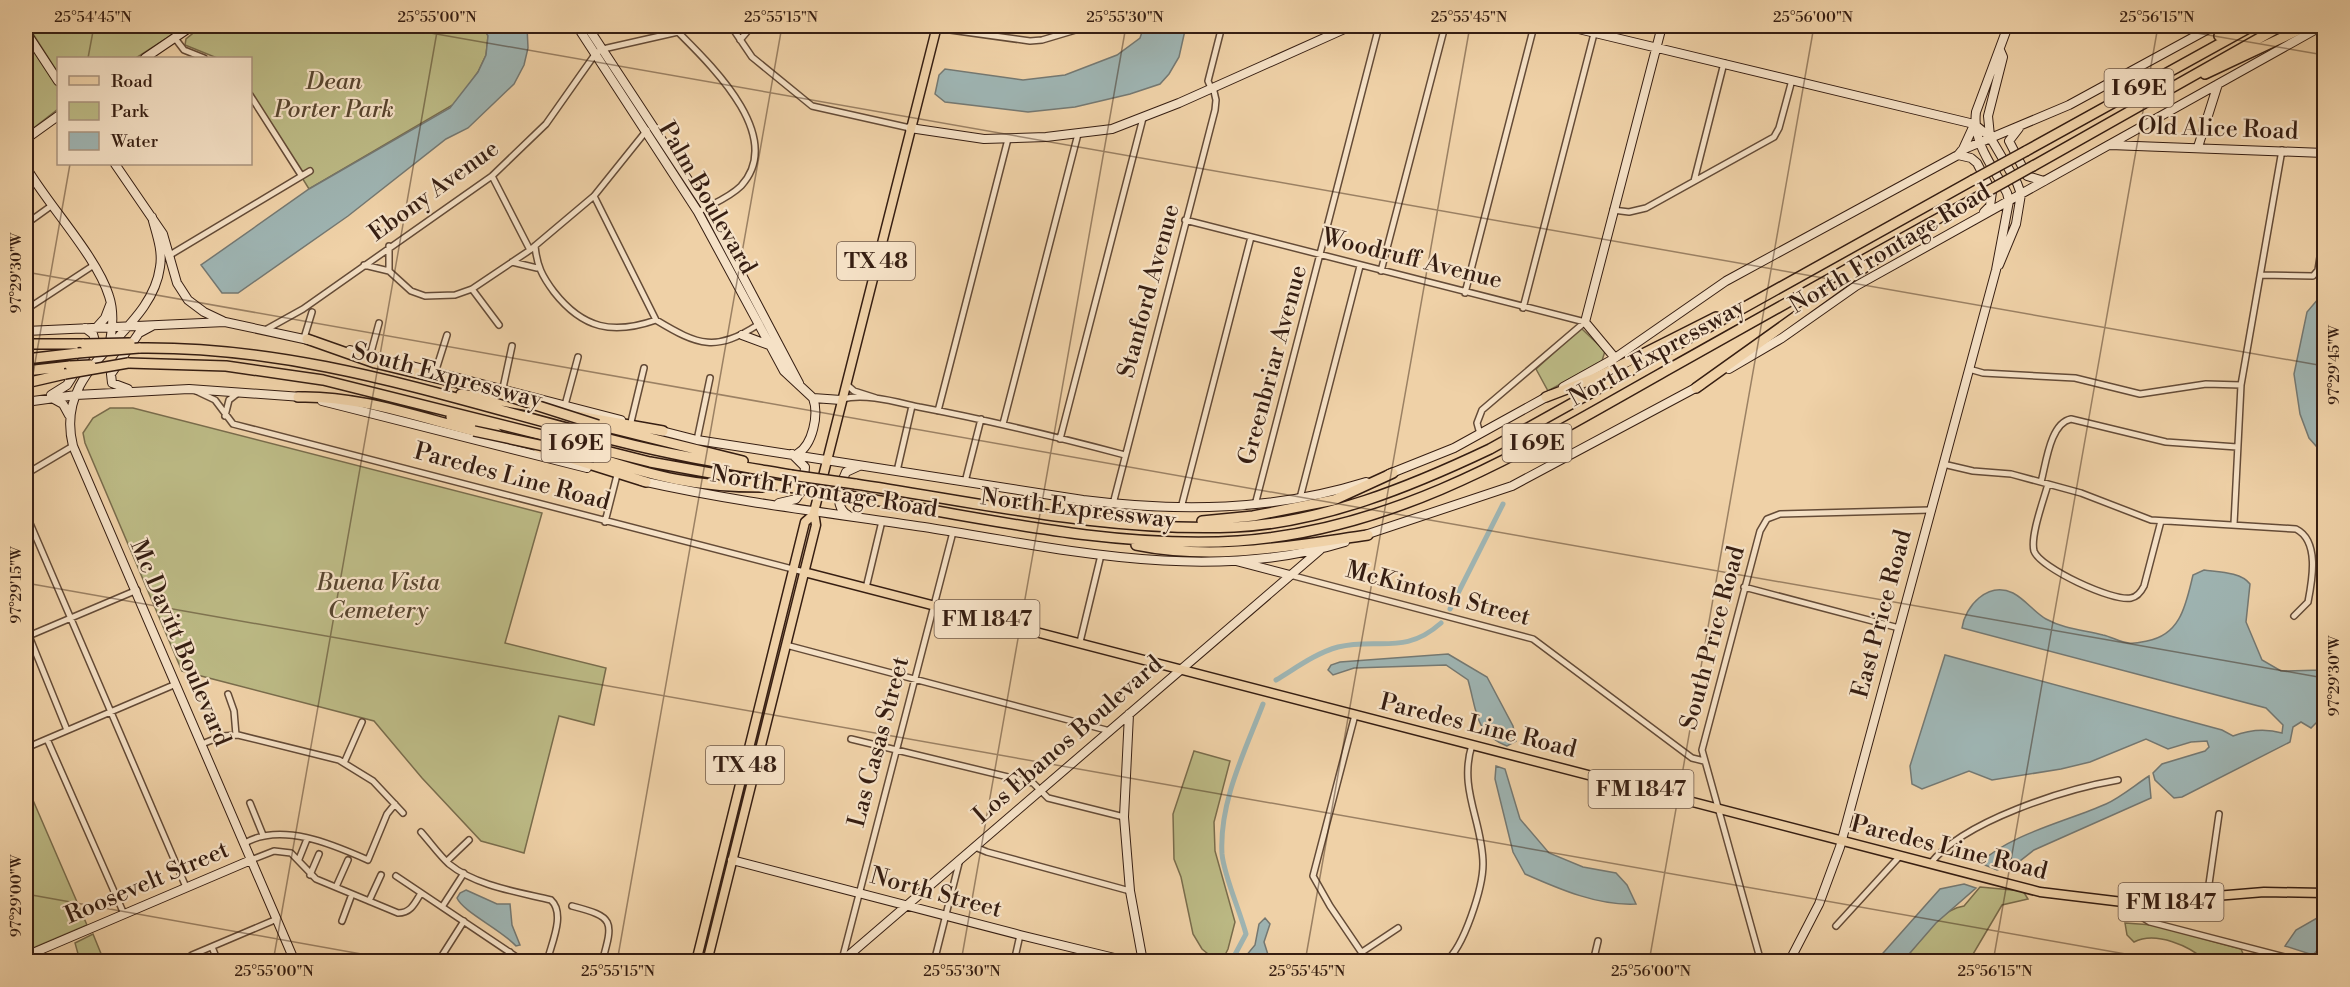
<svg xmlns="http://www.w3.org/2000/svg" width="2350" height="987" font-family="'Libre Bodoni',serif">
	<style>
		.green { fill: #bcba85; stroke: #796c4c; stroke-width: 1.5 }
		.water { fill: #9eb4b2; stroke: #747872; stroke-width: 1.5 }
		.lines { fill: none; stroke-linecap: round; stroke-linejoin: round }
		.canal { stroke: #9eb4b2; stroke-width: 5 }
		.street-casing { stroke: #644b37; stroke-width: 8 }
		.secondary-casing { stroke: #361e12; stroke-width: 10 }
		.primary-casing { stroke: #361e12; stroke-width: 11 }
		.highway-casing { stroke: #361e12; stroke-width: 12 }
		.street { stroke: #f5e1c6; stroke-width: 5 }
		.secondary { stroke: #f5e1c6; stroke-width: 8 }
		.primary { stroke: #efd1a7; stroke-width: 8 }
		.highway { stroke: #efd1a7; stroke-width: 9 }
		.rail-casing { stroke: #361e12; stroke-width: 4 }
		.rail { stroke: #f5e1c6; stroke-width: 1.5; stroke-dasharray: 4.5; stroke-linecap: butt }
		.highway-bridge-casing { stroke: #361e12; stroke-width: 12; stroke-linecap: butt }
		.highway-bridge { stroke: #efd1a7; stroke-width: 9 }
		.ticks { fill: none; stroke: #361e12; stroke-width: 1.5; stroke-opacity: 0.45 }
		.labels { text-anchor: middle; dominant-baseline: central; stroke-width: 4.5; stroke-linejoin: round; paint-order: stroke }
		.shield { fill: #f5e1c6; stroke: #6f5848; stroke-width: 1.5 }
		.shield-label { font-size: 22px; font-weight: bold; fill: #361e12 }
		.park-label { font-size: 24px; font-style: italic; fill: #58452f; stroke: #f5e1c6 }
		.street-label { font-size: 24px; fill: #361e12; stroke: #f5e1c6 }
		.neatline { fill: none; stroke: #361e12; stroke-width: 2 }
		.ticks-label { font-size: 15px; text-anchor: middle; fill: #361e12 }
	</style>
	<rect width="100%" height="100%" fill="#efd1a7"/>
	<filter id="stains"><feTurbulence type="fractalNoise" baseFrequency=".00333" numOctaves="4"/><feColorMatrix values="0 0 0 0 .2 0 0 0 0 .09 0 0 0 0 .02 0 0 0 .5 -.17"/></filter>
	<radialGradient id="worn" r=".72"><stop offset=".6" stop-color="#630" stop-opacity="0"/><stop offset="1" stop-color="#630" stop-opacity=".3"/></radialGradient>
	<path class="green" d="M28,26H186L136,58H58V73Z
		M202,26H483L488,36L486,55L478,72L456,103L309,189L251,95L250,58H217L185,45L186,39Z
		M26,37L58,87V109L31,130L26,122Z
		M1581,328L1605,351L1602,361L1548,391L1536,369Z
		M110,408H133L542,513L505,643L606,668L594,725L559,716L524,853L481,841L422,778L374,721L182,671L85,443L83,433L93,418Z
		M1194,751L1230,761L1214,822L1215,851L1235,922L1228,949L1222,961L1213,958L1202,949L1193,934L1181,877L1174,859L1173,814Z
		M26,784L87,925L26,951Z
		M1980,887L2023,891L2028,899L2002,905L1969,961L1903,962C1919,942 1938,910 1964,906Z
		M2125,923L2153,925L2241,949L2244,956L2233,961H2206C2190,946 2156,931 2134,942L2127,935Z
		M93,934L104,961H80L75,943Z"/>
	<path class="water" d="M483,26H527L528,48L524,65L514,84L468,128L446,139L348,216L238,293H222L201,265L309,189L450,108L478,72L486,55L488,36Z
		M1144,26H1186L1179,57L1169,74L1160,84L1130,94L1075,107L1028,112L945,102L935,94L939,75L945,69L1023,80L1065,75L1117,55L1140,38Z
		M2324,292V455L2309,438L2300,414L2294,374L2307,312Z
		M2204,570C2218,572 2241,572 2250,584L2246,622L2262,660L2281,671L2322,670L2324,666V715L2311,728L2301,722L2293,727L2290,742L2182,797L2174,798L2155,780L2153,773L2162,764L2205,751L2209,747L2207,741L2191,742L2168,749L2146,739L2090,762L2061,769L1992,780L1969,771L1922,789L1912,784L1910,766L1945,655L2222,730L2233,736C2249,730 2264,728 2282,733L2283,725L2266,708L1962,628C1965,606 1988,581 2013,593C2026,600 2034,612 2046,619C2064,629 2083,630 2103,635C2112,637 2120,642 2129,643C2135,644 2142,642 2147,641C2181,635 2186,604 2193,575Z
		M1448,654L1487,677L1513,726L1516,741L1507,746C1474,733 1477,711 1468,680L1446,665L1354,668L1333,675L1328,670L1331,665L1340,662Z
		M1496,766L1505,769L1520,819L1549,853L1583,867L1616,873L1627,885L1636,904C1598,906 1559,889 1525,874L1513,852L1495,779Z
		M2149,776L2151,798L2034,850L2016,864L1997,870L1980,863C2010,834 2068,821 2106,804C2121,797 2135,785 2149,776Z
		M1964,884L1976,888L1936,923L1903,961H1876L1940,889Z
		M466,890L497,904H510L512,925L520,945L516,946C502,930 463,912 457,898L460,893Z
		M2324,914V943L2313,955L2285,946L2296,930Z
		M1265,918L1270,924L1264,942L1270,961H1245V957L1255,945L1259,924Z"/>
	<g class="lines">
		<path class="canal" d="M1450,609L1503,504
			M1276,680C1296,668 1316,653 1338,647C1378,637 1404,656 1441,623
			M1231,962L1246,934C1240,911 1224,876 1222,854C1219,802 1245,751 1263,704"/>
		<g class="street-casing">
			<path id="street" d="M676,26L678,32C712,66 786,137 741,186C729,198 712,204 698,212
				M731,26L752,57L812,106L910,128
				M936,28L1030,41L1042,40L1089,26
				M174,37L184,50L204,58
				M740,40L752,26
				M1211,88L1208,81L1222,26
				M250,95L301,175
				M492,176L530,250
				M1694,181L1724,63
				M594,196L656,320
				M1613,210L1629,212L1646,208L1774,137L1779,128L1792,80
				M1185,220L1585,322
				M26,224L51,206
				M389,246V271L411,291L425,296L455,295L472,289L530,250L594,196L647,130
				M535,246C537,266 542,276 554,292C583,329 613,335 656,320C699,346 716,352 759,324
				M170,255L310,171
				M512,262L537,268
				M364,265L389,271
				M1381,271L1445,26
				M2261,275L2313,276L2318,270L2324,231
				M472,289L499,325
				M1465,293L1534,26
				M26,300L30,307L94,265
				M1523,308L1596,26
				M267,329L303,309L492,176L546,124L596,53L603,49L678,32
				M304,338L312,312
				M370,356L379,323
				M1969,369L1983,373L2075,378L2140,394L2206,384L2241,385
				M435,373L447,335
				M846,384L854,391L876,398
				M503,388L512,346
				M196,391L215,400L233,424L804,572
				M842,399C866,393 896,402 919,407C988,420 1057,437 1125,455
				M565,405L578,357
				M938,411L1008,139
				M225,416L229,400L238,393
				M631,422L644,368
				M1003,424L1078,134
				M1480,434L1477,423L1482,410L1585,322
				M1060,439L1143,118
				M697,440L710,378
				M1943,464L1973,471L2011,474L2081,493L2151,520L2296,529C2320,541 2312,581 2308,602L2294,616
				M897,471L912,406
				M26,474L73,446
				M965,482L981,419
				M2041,482C2046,464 2050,423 2071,419L2166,442L2237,447
				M2048,484C2044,499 2030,536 2034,551C2040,568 2113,602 2131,598C2137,597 2141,592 2144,586L2161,521
				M1300,498L1360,266
				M1113,504L1215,110L1216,100L1213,87
				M1255,505L1379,26
				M1181,508L1251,237
				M26,514L186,887
				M605,522L617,475
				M2234,524L2241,385L2282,150
				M1290,575L1533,639L1692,758L1704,761
				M1744,587L1899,628
				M866,588L882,521
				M29,636L67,730
				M26,637L137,590
				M1080,642L1101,555
				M786,645L1110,731
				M228,694L234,711L236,735
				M1355,715L1313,876L1330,906L1368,962
				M47,739L124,914
				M851,739L1033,783L1048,798L1124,817
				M202,744L222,736L238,735L339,760L373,781L403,813
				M26,748L176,684
				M344,763L362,722
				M250,803L263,835
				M421,832C430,842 439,855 449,864C476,886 518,892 551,900C566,914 551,944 547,962
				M245,843C281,822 332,844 368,860L387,814L395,804
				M975,847L987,852L1130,891
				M299,859L307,839
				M251,860L274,851L291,853L316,879L398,913C411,913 415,903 421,893
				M447,861L469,840
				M1930,864C1963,821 2065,789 2118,780
				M310,875L319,854
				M396,876L524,962
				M336,887L348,860
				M2207,898L2219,814
				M369,901L381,875
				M2135,903L2137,914L2150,922L2304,962
				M572,906C614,917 614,920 602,962
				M442,907L464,873
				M342,921L352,894
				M1836,926L1900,856
				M212,947L218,962
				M1362,952L1398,928
				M443,954L464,921
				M842,960L953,532
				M183,962L192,955L277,919
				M503,962L510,952
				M934,962L959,863
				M1014,962L1020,935
				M1445,962C1464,948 1483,887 1483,864C1483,822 1458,789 1472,745
				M1593,962L1598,941
				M1761,962L1702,750L1760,531L1767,519L1780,514L1930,510"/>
		</g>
		<g class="secondary-casing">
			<path id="secondary" d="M577,26L698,212L784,371L813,398L841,400
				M587,26L706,207L799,383
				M1566,26L1974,124L1990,137L2017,183L2021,194L2016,224L1999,265
				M26,32L58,81
				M145,58L192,26
				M910,128L984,139L1046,137L1112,129L1179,103L1351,26
				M2019,128L2009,141L2027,176L2044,181
				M1990,136L1988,116L2003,57L2000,50
				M26,139L58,116
				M2110,145L2324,153
				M2198,147L2218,84
				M1963,149L1974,125
				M1958,155L1971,158L1977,163L1992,192L1990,206L1984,212
				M115,164L163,234L177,283L188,300L204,312L223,321
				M26,167C48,205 97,257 109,296C114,311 113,326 110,342
				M152,217C156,233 163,250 160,267C151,336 52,363 73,446L295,962
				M97,327L105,318L110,305
				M26,331L225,322L313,341
				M742,335L769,345
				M350,350L621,420
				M1615,358L1585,322L1662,26
				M1729,369L1782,338L1856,286L2322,26
				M1563,387L1615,358L1726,281L1958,155L1962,150L2069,105L2214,26
				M128,389L112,383L111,374L139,333L152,326
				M51,395L67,385L95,341L93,334L85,328
				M52,398L63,404L69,415
				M322,401L587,468
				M26,402L76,395L189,389L302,397
				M658,430L697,440L1083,500C1179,512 1273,511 1366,482
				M797,454C813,445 819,414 813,398
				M1389,474L1454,448L1550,395
				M642,481C735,502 830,513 924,527C1062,549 1208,584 1345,542
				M779,503L796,499L803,489L805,467L792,454
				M848,515C833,507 840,485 846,472L859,466
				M1362,536L1512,486L1701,385
				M1236,561L1290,575
				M1129,714L1124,817L1130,891L1143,962
				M732,860L1020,935L1131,962
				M26,956L251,860
				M841,962L1320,550
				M1789,962L1819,904L1840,847L1996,270L2009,201L2007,193C1993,167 1972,142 1976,112L2008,26"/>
		</g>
		<g class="primary-casing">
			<path id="primary" d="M804,572L2040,892L2131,903L2264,892L2324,893
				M696,962L805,522L813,515
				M707,962L816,525L814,512L937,26"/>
		</g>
		<g class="highway-casing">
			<path id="highway" d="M2219,36L2238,26
				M2205,74L2307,26
				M2026,151L2252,26
				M2033,166L2281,26
				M307,339L375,363L495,392
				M26,344H84
				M139,348C309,346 455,401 617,441C675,456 733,465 791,475
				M26,359L78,353
				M128,363L226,366L323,380L650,462L788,487
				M26,371L70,366
				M26,383L65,374
				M1696,388L1875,260
				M461,394L530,406
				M298,397C357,395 418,417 474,431
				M1546,397L1593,379L1716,317
				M578,416L663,431
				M451,417L497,433
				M602,426L743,461
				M538,448L646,482
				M595,457C657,477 696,487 762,487
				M855,484C980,503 1108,532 1234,527C1322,523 1412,486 1490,449L1973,180
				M850,496C975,516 1110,549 1238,541C1397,530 1525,450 1660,374C1767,314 1873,254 1981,195
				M1202,521L1253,516L1334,500L1393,473
				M1136,545C1214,561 1290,546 1368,535"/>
		</g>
		<use href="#street" class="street"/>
		<use href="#secondary" class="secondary"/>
		<use href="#primary" class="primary"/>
		<use href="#highway" class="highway"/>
		<g class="rail-casing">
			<path id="rail" d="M93,956L96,962"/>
		</g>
		<use href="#rail" class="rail"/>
		<g class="highway-bridge-casing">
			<path id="highway-bridge" d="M1973,180L2026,151
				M1981,195L2033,166
				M84,344L130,343
				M78,353L139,348
				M70,366L91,365
				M65,374L128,363
				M495,392L598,425
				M474,431L595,457
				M791,475L855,484
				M788,487L850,496"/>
		</g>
		<use href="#highway-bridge" class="highway-bridge"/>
	</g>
	<path class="ticks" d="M391,26L2324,366M2156,26L2324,55M88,58L94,26M26,272L2324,678M26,414L70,164M26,583L2171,962M26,894L406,962M273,962L438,26M617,962L782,26M961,962L1126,26M1305,962L1470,26M1649,962L1814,26M1993,962L2158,26"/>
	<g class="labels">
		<g class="shield">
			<rect x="2104.5" y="69" width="69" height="38" rx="4.5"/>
			<rect x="837" y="242" width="78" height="38" rx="4.5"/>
			<rect x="541.5" y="424" width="69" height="38" rx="4.5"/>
			<rect x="1502.5" y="424" width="69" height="38" rx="4.5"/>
			<rect x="934.5" y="600" width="105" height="38" rx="4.5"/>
			<rect x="706" y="746" width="78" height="38" rx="4.5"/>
			<rect x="1588.5" y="770" width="105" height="38" rx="4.5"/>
			<rect x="2118.5" y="883" width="105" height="38" rx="4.5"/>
		</g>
		<g class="shield-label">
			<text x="2139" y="88">I 69E</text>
			<text x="876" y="261">TX 48</text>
			<text x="576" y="443">I 69E</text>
			<text x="1537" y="443">I 69E</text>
			<text x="987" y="619">FM 1847</text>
			<text x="745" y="765">TX 48</text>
			<text x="1641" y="789">FM 1847</text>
			<text x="2171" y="902">FM 1847</text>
		</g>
		<g class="park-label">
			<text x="334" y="82">Dean<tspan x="334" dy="28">Porter Park</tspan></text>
			<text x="378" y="583">Buena Vista<tspan x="378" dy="28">Cemetery</tspan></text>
		</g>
		<g class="street-label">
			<text transform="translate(2218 129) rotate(2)">Old Alice Road</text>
			<text transform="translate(434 191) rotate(-36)">Ebony Avenue</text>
			<text transform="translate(707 198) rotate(60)">Palm Boulevard</text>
			<text transform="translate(1890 249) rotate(-31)">North Frontage Road</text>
			<text transform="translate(1412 259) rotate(14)">Woodruff Avenue</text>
			<text transform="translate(1149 291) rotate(-75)">Stanford Avenue</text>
			<text transform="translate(1657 353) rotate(-29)">North Expressway</text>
			<text transform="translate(1273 365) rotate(-75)">Greenbriar Avenue</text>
			<text transform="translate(447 376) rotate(15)">South Expressway</text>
			<text transform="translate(512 477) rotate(15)">Paredes Line Road</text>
			<text transform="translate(824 492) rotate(9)">North Frontage Road</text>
			<text transform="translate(1078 509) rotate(7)">North Expressway</text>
			<text transform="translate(1438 594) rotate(15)">McKintosh Street</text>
			<text transform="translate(1882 614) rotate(-75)">East Price Road</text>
			<text transform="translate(1713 638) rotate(-75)">South Price Road</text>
			<text transform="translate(180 643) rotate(67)">Mc Davitt Boulevard</text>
			<text transform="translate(1478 726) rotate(14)">Paredes Line Road</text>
			<text transform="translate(1068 740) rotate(-41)">Los Ebanos Boulevard</text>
			<text transform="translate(879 742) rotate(-75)">Las Casas Street</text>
			<text transform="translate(1949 848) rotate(14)">Paredes Line Road</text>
			<text transform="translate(147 883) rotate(-23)">Roosevelt Street</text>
			<text transform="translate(936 893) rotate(15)">North Street</text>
		</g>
	</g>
	<rect width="2350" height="987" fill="none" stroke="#efd1a7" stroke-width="66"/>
	<rect x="57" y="57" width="195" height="108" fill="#f5e1c6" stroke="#a9937e" stroke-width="1.5"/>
	<rect x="69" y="76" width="30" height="9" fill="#efd1a7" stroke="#a9937e" stroke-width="1.5"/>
	<text x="111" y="87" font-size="18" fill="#361e12">Road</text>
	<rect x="69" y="102" width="30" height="18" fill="#bcba85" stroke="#a9937e" stroke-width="1.5"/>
	<text x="111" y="117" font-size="18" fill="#361e12">Park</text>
	<rect x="69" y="132" width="30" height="18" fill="#9eb4b2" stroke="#a9937e" stroke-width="1.5"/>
	<text x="111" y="147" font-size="18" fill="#361e12">Water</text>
	<rect x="33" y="33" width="2284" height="921" class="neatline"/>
	<g class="ticks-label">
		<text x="93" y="22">25°54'45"N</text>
		<text x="437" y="22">25°55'00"N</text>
		<text x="781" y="22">25°55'15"N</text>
		<text x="1125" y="22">25°55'30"N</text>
		<text x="1469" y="22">25°55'45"N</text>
		<text x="1813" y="22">25°56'00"N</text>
		<text x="2157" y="22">25°56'15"N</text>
		<text transform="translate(16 273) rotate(-90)" y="5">97°29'30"W</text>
		<text transform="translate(2334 365) rotate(-90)" y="5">97°29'45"W</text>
		<text transform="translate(16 585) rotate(-90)" y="5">97°29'15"W</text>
		<text transform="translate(2334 676) rotate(-90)" y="5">97°29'30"W</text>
		<text transform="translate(16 896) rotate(-90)" y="5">97°29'00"W</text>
		<text x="274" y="976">25°55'00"N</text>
		<text x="618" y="976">25°55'15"N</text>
		<text x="962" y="976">25°55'30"N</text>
		<text x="1307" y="976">25°55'45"N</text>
		<text x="1651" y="976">25°56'00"N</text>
		<text x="1995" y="976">25°56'15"N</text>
	</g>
	<rect width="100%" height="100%" filter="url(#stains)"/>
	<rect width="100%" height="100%" fill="url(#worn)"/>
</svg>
